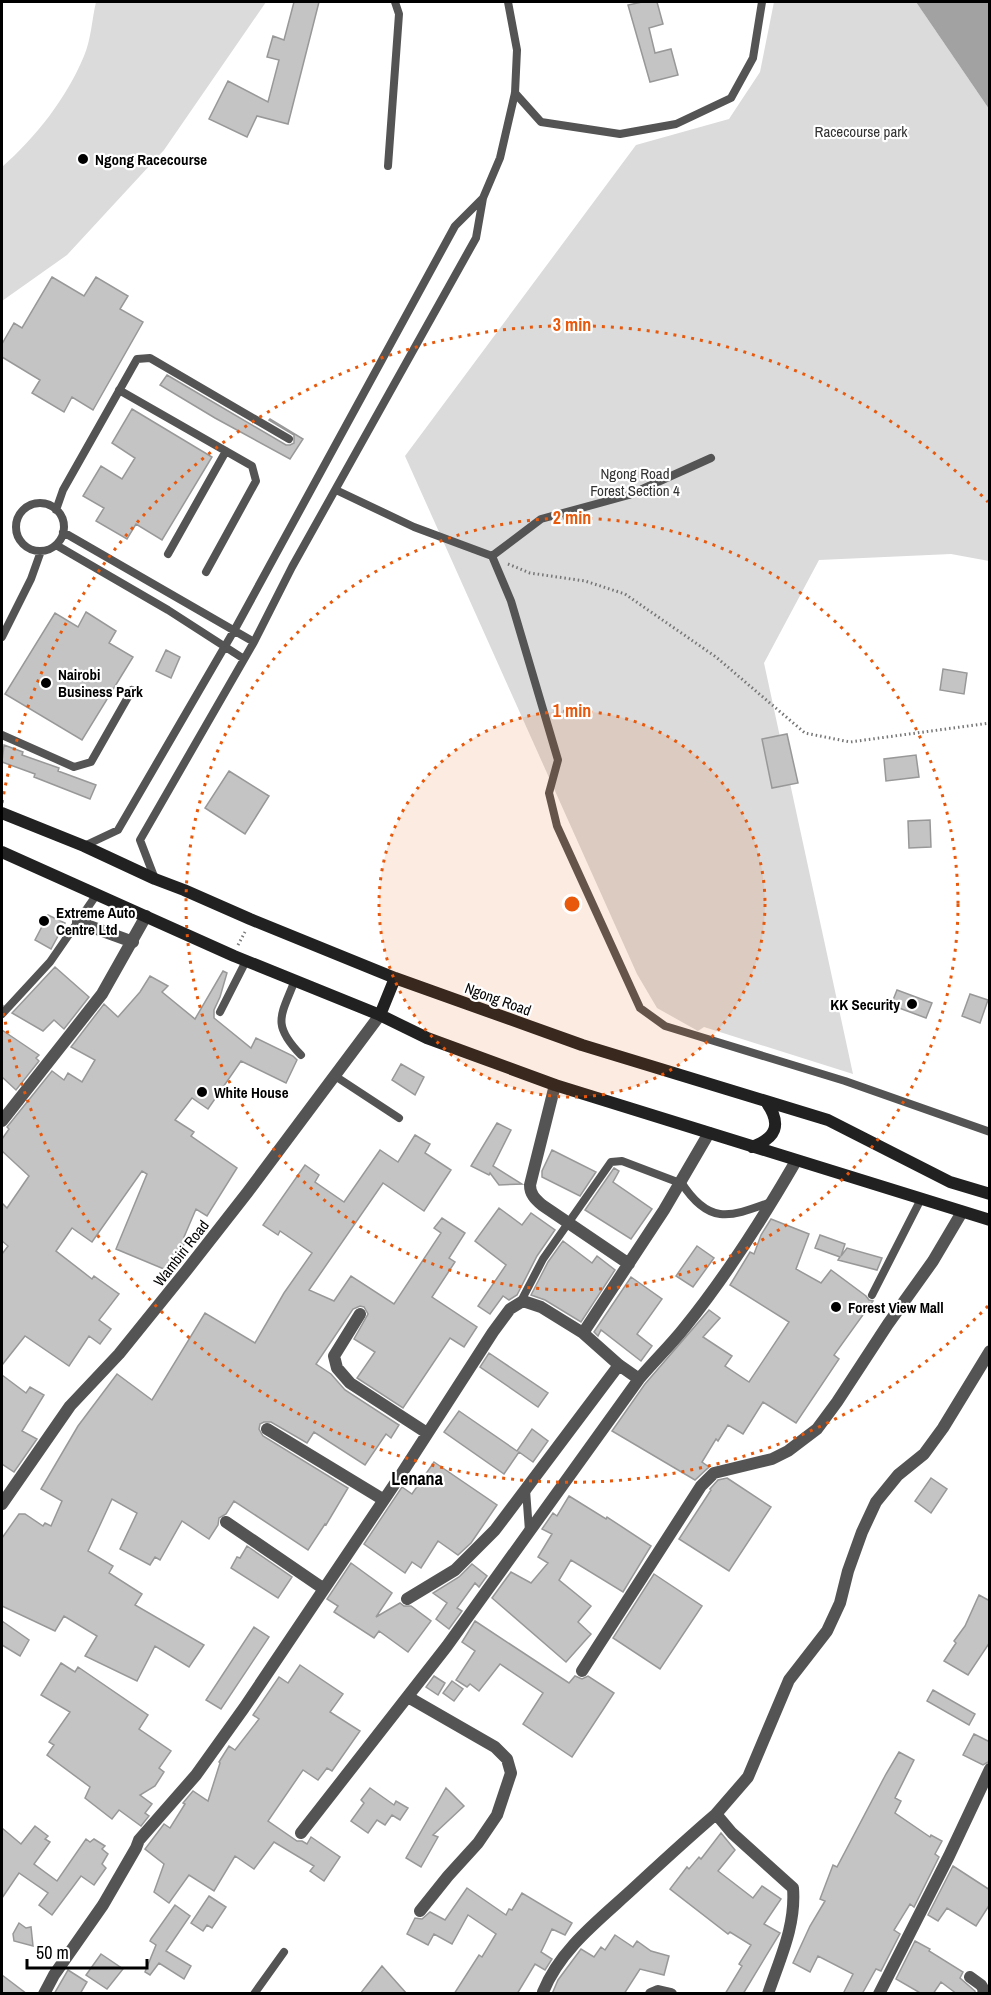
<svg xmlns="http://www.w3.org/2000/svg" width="991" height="1995" font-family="'Archivo Narrow',sans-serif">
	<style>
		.green { fill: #dbdbdb }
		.water { fill: #a2a2a2 }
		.building { fill: #c4c4c4; stroke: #989898; stroke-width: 1.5 }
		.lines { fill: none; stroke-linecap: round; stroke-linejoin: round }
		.path { stroke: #767676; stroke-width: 3; stroke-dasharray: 1.5 3; stroke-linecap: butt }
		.service { stroke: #545454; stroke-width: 8 }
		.minor { stroke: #545454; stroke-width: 12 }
		.secondary { stroke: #212121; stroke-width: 12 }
		.ring { fill: none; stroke: #e8590c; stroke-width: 3; stroke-dasharray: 3 6 }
		.poi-dot { fill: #000; stroke: #fff; stroke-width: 2 }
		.labels { text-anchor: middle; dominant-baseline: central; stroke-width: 4.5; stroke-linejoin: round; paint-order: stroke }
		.park-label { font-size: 15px; fill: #323232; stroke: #fff }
		.poi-label { font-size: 15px; font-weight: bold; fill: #000; stroke: #fff; text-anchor: start }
		.street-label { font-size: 15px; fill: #000; stroke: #fff }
		.quarter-label { font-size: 18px; font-weight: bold; fill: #000; stroke: #fff }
		.centre { fill: #e8590c; stroke: #fff; stroke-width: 3 }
		.ring-label { font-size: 18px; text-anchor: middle; font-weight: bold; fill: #e8590c; stroke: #fff; stroke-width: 4.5; stroke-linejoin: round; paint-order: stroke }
	</style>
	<rect width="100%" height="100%" fill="#fff"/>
	<path class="green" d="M96,2H266L164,150L67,255L2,301V167C36,137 66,99 84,56C91,40 92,19 96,2Z
		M774,2H916L989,109V561L951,554L819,560L764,663L853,1074L704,1027L698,1031L657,1008L637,974L405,456L636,145L729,119L760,72Z"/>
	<path class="water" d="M916,2H989V109Z"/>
	<path class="building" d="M294,2H319L288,124L257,116L247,137L209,119L228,81L268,102L279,60L267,57L273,36L284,40Z
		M642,2H657L663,24L649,28L655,53L671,49L678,75L650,82L628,5Z
		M52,277L84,296L96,277L128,296L120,309L143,322L93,410L72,397L64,412L32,393L40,380L2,357V344L14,323L22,328Z
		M167,375L286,445H290L294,443V435L269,420L270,419L303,439L290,459L215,418L160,385Z
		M132,409L212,457L162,540L136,524L127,539L96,521L104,508L83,496L101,466L122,479L135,458L112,443Z
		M86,612L116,631L109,643L133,657L82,740L5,694L55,613L78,627Z
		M166,650L180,657L171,678L156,671Z
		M943,669L967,673L964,694L940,690Z
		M787,734L798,783L772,788L762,739Z
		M4,745L23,752L22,755L59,768L58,771L96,785L90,799L34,777L35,774L2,762Z
		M916,755L919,777L886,781L884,759Z
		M229,771L269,796L245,834L205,808Z
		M930,820L931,847L909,848L908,821Z
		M48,915L65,923L51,949L35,940Z
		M55,967L89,997L64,1029L54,1020L43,1031L12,1013Z
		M223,971L227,973L220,997L214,1010V1018L251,1048L256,1038L293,1056L297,1060L286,1083L241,1061L208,1109L192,1098L175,1120L194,1132L191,1136L237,1168L207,1216L196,1209L184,1237L187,1238L171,1272L116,1249L147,1174L142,1171L92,1242L72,1228L56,1251L92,1279L94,1276L119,1294L99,1320L111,1329L100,1344L89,1336L69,1366L25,1336L2,1365V1254L8,1246L2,1241V1203L7,1208L29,1176L2,1151V1139L9,1129L7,1127L52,1071L64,1080L68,1073L82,1082L95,1060L71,1047L104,1004L118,1017L140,992L150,976L168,986L162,992L195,1019Z
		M897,990L932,1003L926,1018L891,1005Z
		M970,994L988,1000L980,1023L962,1016Z
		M2,1030L39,1055L36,1058L39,1061L16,1090L2,1077Z
		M401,1064L424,1077L415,1095L392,1080Z
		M497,1123L511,1130L493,1166L522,1184L499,1185L490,1173L489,1175L471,1166Z
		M415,1135L430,1144L425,1153L451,1170L424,1211L383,1183L309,1290L334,1301L351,1276L394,1304L441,1233L434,1228L442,1218L465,1233L449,1258L455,1262L432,1297L477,1327L464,1347L450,1338L403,1408L357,1378L375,1352L354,1339L368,1314L364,1307L360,1306L353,1309L316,1364L331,1374L345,1390L399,1425L391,1438L386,1434L365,1465L314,1432L307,1443L271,1422H264L260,1424L259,1429L263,1436L348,1488L326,1525L325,1524L308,1550L234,1501L226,1514L219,1518L218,1525L209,1539L182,1521L160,1560L155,1557L150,1565L120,1549L137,1513L112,1499L88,1551L113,1566L109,1573L142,1594L135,1605L204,1645L189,1667L155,1646L137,1681L85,1656L97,1636L64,1616L55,1631L2,1606V1538L19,1514H25L43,1526L45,1523L51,1526L62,1501L41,1489L78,1426L117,1374L152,1400L205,1313L255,1343L284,1293L312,1253L280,1231L278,1235L263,1225L305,1165L319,1175L315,1182L344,1202L380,1150L398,1162Z
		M552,1150L596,1172L580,1196L542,1177V1171Z
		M614,1168L619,1171L613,1182L652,1209L631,1239L585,1210Z
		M499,1208L522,1225L531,1213L555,1230L537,1256L517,1295L509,1300L503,1296L490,1314L478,1306L506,1265L475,1241Z
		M771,1219L809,1234L796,1269L821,1283L831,1270L866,1296L869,1300L873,1301L834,1355L839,1359L796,1423L763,1402L743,1434L728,1425L718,1441L716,1439L702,1462L709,1467L695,1480L612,1431L645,1384L709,1310L720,1318L703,1337L732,1356L725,1366L749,1382L789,1322L730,1285L750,1252L754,1254L761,1235Z
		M820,1235L845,1244L841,1256L847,1248L882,1258L877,1270L838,1260L840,1257L815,1248Z
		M563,1241L592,1263L597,1256L615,1270L581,1322L545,1300L531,1295L548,1262Z
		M697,1246L714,1258L693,1287L676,1276Z
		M631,1277L662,1299L637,1334L652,1346L641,1361L601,1330L598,1336L594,1332Z
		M489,1353L548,1393L538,1407L480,1367Z
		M2,1375L26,1393L30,1387L44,1395L22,1431L37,1439L14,1472L2,1464Z
		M459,1411L517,1451L532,1429L548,1441L533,1462L519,1452L504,1474L444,1432Z
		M434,1462L497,1505L471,1543L458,1555L438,1541L421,1568L412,1562L405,1573L364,1544L402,1487L412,1494Z
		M727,1478L771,1507L729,1571L679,1539L711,1490L710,1489L718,1480Z
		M931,1478L947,1489L931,1513L915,1501Z
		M569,1496L606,1519L607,1517L651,1546L623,1592L571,1560L559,1580L591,1606L578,1622L591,1634L566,1662L492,1598L511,1572L531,1583L548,1563L538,1557L552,1534L542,1529L553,1513L557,1516Z
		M247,1546L292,1577L278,1598L231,1568L237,1557L240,1558Z
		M351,1563L392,1593L376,1617L400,1603L404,1606H411L431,1621L408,1652L379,1631L374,1638L334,1612L338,1606L327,1599Z
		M472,1564L487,1576L479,1587L475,1583L457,1608L462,1611L449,1629L436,1619L447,1603L433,1593L459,1577Z
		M654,1574L702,1606L660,1669L613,1638Z
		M979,1595L990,1601V1642L968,1675L944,1661L956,1643L954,1641L965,1626Z
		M2,1621L29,1640L20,1656L2,1645Z
		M475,1621L569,1683L575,1676L582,1679L588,1676L614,1693L572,1757L523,1724L543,1693L500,1664L479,1691L470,1684L467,1687L456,1680L475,1651L462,1642Z
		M254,1627L269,1637L221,1709L206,1700Z
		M61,1663L75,1672L78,1667L148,1715L139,1729L171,1751L159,1768L164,1772L155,1786L140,1795L152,1804L145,1813L149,1816L141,1826L119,1810L112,1819L85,1798L90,1787L47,1755L54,1745L49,1742L70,1712L41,1695Z
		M300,1665L343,1694L330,1712L360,1731L332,1771L327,1768L318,1780L303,1770L268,1821L297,1841H302L307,1844L311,1837L340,1857L324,1881L310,1871L314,1866L274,1842L254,1869L235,1856L214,1891L189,1875L169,1903L154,1892L164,1864L145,1849L164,1824L170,1828L185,1804L183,1803L193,1791L208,1801L220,1763L219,1762L229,1746L235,1750L259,1719L253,1715L279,1677L288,1683Z
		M434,1676L445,1683L438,1695L426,1687Z
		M452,1681L463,1689L454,1701L443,1693Z
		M933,1690L975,1714L969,1725L927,1701Z
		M974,1734L990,1742V1761L983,1765L963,1755Z
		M899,1752L914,1760L895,1798L901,1801L895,1813L930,1837L931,1835L942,1841L935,1854L939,1857L914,1907L910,1904L894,1930L900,1934L881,1971L876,1969L862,1994H843L853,1974L818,1956L810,1972L793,1963L810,1926L825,1901L820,1899L833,1865L837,1867L886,1774Z
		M370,1788L394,1805L396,1801L408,1808L400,1820L392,1815L385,1825L377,1820L368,1833L351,1821L364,1803L361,1800Z
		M446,1788L464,1806L433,1835L438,1837L421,1867L406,1858Z
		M35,1826L48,1836L45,1839L50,1842L34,1864L57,1881L86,1839L90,1842L94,1839L105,1846L102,1849L108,1854L102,1864L106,1868L94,1885L81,1876L52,1915L39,1905L48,1893L19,1873L2,1898V1828L21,1844Z
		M721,1833L735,1850L718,1871L753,1898L762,1886L781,1899L764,1924L780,1933L743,1994H725L742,1966L739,1964L751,1945L730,1932L728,1934L670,1889L687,1867L689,1869L699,1857L701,1859Z
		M953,1866L990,1890V1904L976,1926L947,1908L938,1921L928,1915Z
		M467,1888L506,1915L509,1909L512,1910L522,1893L572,1923L565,1935L552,1929L541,1952L552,1959L545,1970L535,1964L517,1994H454L479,1955L482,1957L496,1934L468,1915L452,1944L434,1934L428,1945L407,1934L415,1918L422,1919L430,1912L445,1920Z
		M209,1896L226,1907L212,1928L207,1925L203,1931L191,1923Z
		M175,1905L190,1916L166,1951L191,1966L184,1979L159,1963L150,1975L145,1972L156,1945L150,1941L151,1939Z
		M19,1923L26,1928L31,1927L33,1946L14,1941L13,1934Z
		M615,1935L633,1947L637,1941L651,1951L669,1956L664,1975L640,1969L624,1994H552L558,1980L581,1949L594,1957L601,1947L605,1950Z
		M915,1941L930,1949L929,1951L963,1972L960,1978L975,1991V1994H957L941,1982L933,1994H922L896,1979Z
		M101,1954L123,1969L107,1989L86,1975Z
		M382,1966L407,1994H360Z
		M68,1970L87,1982L80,1994H54Z
		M2,1975L27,1994H2Z"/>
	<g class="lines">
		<path class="path" d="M508,564L530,573L585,581L625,594L716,657L805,733L850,742L990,723
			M238,945L245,932"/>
		<path class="service" d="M515,93L541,122L620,134L676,124L731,98L753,58L762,2
			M388,166L399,14L395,2
			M119,390L252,466L256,481L206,572
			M336,490L414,527L492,556L511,601L558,760L549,793L557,826L640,1008L665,1026L845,1081L990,1132
			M16 527a24 24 0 1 1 48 0a24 24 0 1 1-48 0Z
			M56,510L63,490L137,359L150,358L289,439
			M63,532L254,642
			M56,545L168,610L244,659
			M168,554L226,451
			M492,556L541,519L629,495L711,458
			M2,637L31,579L41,551
			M2,735L74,767L91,762L132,690
			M84,846L118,830L235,629L455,226L483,198
			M155,879L140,840L254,642L292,567L476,238L483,198L500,158L515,93L517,50L508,2
			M295,980C281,1016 271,1024 301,1055
			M220,1012L246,961
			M2,1014L50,962L97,894
			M335,1076L399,1118
			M681,1182C709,1226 730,1217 771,1202
			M872,1295L921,1199
			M520,1303L543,1259L611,1162L622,1161L680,1183
			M526,1490L529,1531
			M254,1994L284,1952"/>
		<path class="minor" d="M78,922L133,942
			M555,1085L530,1185C530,1194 535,1199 542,1205L629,1264
			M2,1121L102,994L146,916
			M360,1314L334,1356L337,1368L350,1383L427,1433
			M639,1379L619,1365L583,1333L664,1210L709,1133
			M267,1429L384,1500
			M2,1504L70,1406L119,1354L186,1271L247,1193L380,1015
			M226,1522L324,1589
			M407,1599L455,1570L495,1530L619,1365
			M582,1671L701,1486L714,1473L772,1459L788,1451L817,1429L837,1402L888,1324L933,1261L962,1212
			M408,1697L495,1747L507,1759L511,1773L497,1815L478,1843L448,1876L420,1911
			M301,1833L447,1646L639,1379C654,1361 671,1345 685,1327C727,1275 763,1218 796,1161
			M970,1977L981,1985L984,1990L983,1994
			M44,1994L54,1975L103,1905L136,1848L139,1840L196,1775L244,1708L402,1473L493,1332L510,1309L523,1301L541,1307L583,1333
			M544,1994L543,1992C561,1947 603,1917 637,1885C663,1861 689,1837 716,1814
			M651,1994L658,1991L671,1994
			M768,1994C780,1958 796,1926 793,1888L732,1833L716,1814L748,1777L789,1680L827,1631L840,1603L848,1571L862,1532L876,1502L898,1475L924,1454L943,1428L990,1351
			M879,1994L949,1856L990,1769"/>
		<path class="secondary" d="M2,813L84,846L155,879L184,890L250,919L395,978L582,1045L828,1120L950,1182L990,1194
			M2,852L234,956L380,1015L427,1038L555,1085L990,1220
			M380,1015L395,978
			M752,1147C776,1138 782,1125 767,1103"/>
	</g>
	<circle cx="572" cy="904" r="193" fill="#e8590c" fill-opacity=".12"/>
	<g class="ring">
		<circle cx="572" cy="904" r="193"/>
		<circle cx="572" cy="904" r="386"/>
		<path d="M988 1306A579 579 0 0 1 2 1005M2 803A579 579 0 0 1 988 502"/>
	</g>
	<g class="poi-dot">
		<circle cx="83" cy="159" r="6"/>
		<circle cx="46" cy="683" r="6"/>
		<circle cx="44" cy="921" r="6"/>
		<circle cx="912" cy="1004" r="6"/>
		<circle cx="202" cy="1092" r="6"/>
		<circle cx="836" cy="1307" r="6"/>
	</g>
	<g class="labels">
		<g class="park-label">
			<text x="861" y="131">Racecourse park</text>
			<text x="635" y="473">Ngong Road<tspan x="635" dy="17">Forest Section 4</tspan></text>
		</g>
		<g class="poi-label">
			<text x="95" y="159">Ngong Racecourse</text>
			<text x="58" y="674">Nairobi<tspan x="58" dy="17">Business Park</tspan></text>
			<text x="56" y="912">Extreme Auto<tspan x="56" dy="17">Centre Ltd</tspan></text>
			<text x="900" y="1004" text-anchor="end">KK Security</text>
			<text x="214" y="1092">White House</text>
			<text x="848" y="1307">Forest View Mall</text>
		</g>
		<g class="street-label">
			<text transform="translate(498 999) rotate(20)">Ngong Road</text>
			<text transform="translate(181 1253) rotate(-52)">Wambiri Road</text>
		</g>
		<g class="quarter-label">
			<text x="417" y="1478">Lenana</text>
		</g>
	</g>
	<circle cx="572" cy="904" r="9" class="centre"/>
	<g class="ring-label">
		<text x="572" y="331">3 min</text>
		<text x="572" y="524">2 min</text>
		<text x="572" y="717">1 min</text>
	</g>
	<rect width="991" height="1995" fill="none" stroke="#000000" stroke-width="6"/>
	<path d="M27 1959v9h120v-9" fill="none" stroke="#000000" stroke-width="3"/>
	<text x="36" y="1959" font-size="18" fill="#000000" stroke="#ffffff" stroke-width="4.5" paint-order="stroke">50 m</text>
</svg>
